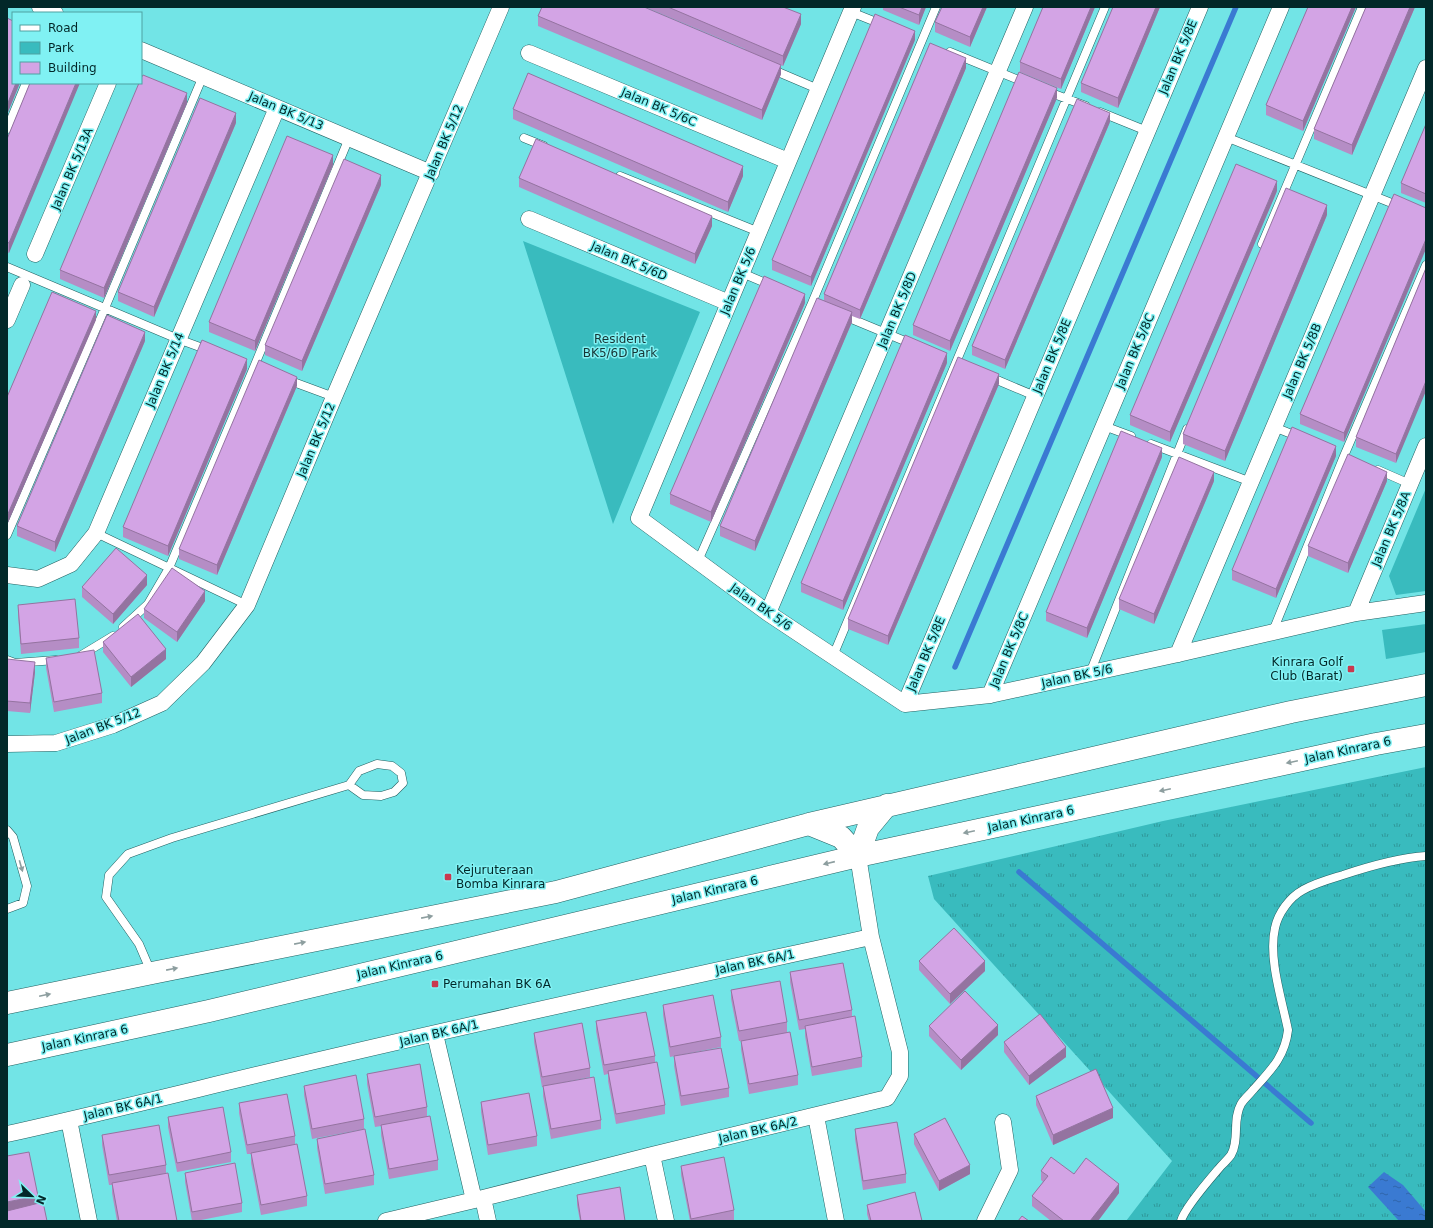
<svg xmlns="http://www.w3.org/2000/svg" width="1433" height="1228" font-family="'DejaVu Sans',sans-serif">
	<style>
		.grass { fill: url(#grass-tufts) }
		.park { fill: #39bbbe }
		.water { fill: url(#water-ripples) }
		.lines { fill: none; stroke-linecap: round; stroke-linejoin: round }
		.stream { stroke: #3a7ad2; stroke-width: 5.5 }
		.lane-casing { stroke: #236061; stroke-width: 9 }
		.street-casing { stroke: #236061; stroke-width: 17 }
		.secondary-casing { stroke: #236061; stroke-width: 23 }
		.lane { stroke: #fff; stroke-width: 8 }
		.street { stroke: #fff; stroke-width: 16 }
		.secondary { stroke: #fff; stroke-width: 22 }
		.wall { fill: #b58dc5 }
		.shaded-wall { fill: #9473a0 }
		.building { fill: #d3a4e5; stroke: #9473a0 }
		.oneway { fill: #8d9e9f }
		.poi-dot { fill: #c9394f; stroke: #80f1f3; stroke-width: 1.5 }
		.labels { text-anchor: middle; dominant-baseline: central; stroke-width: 3; stroke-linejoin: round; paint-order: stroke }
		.street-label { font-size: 12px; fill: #022829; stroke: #80f1f3 }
		.park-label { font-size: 12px; fill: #163434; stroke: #80f1f3 }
		.poi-label { font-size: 12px; fill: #022829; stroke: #80f1f3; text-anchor: start }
	</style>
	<defs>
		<pattern id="grass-tufts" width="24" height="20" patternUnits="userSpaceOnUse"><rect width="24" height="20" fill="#39bbbe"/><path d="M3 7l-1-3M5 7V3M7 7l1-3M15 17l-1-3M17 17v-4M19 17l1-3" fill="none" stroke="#2e989a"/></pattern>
		<pattern id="water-ripples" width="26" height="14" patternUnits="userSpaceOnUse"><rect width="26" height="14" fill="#3a7ad2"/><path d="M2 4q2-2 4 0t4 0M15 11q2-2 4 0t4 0" fill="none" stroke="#2f64aa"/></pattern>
	</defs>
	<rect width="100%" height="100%" fill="#72e4e6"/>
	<path class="grass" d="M1426,767V1221H1126L1172,1161L934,899L928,876L1163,821Z"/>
	<path class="park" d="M523,241L700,312L613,524Z
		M1426,488V591L1396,595L1389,576Z
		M1426,624V652L1386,659L1382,630Z"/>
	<path class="water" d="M1384,1172L1403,1185L1426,1212V1221H1399L1368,1187Z"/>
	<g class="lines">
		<path class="stream" d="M955,667L1236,7
			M1019,872L1311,1123"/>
		<g class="lane-casing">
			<path id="lane" d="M851,12L881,24
				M950,52L1026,83
				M771,69L818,89
				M1046,91L1086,106
				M1100,112L1147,131
				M7,129L26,83
				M1226,137L1399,206
				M524,138L544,146
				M620,176L759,232
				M1262,244L1362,7
				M7,267L178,339L208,350
				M742,273L770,285
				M842,315L912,344
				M990,377L1035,396
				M288,380L334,397
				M1104,426L1131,436
				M1274,427L1299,437
				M1151,444L1251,482
				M1378,470L1410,484
				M96,533L247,605
				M7,535L105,308L203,76
				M698,561L812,303L936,7
				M123,627L148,604L169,568L254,367L349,138
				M1273,631L1344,456L1426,265
				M80,656L113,636
				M833,656L1105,7
				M7,660L15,663L56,660
				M1090,673L1187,429
				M7,830L13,837L27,886L23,903L7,909
				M151,972L139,944L106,897L109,875L128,854L172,838L349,785L359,771L377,764L392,766L401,773L403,783L394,792L381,796L363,795L349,785
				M1181,1221C1185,1207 1210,1179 1221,1166C1224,1163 1228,1159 1231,1155C1240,1139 1232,1120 1241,1104C1244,1099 1249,1095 1253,1090C1270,1071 1285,1057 1288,1030C1282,1000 1268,958 1275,928C1278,913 1290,897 1303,890C1315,883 1330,879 1343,875C1370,866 1397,858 1426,856"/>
		</g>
		<g class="street-casing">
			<path id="street" d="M40,7L55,13
				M853,7L639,518L768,613L905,704L990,695L1178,654L1356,613L1426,603
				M141,50L431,173
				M529,53L788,161
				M529,219L729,303
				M35,254L108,83
				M7,320L22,285
				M7,575L38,579L71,564L96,533L277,108
				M768,613L1025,7
				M1356,613L1426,446
				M1178,654L1426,68
				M990,695L1281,7
				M905,704L1200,7
				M7,744L56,743L113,725L162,703L203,663L247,605L334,397L501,7
				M435,1034L474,1200
				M816,1116L836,1221
				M69,1120L89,1221
				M7,1134C120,1109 232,1080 345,1054C520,1013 696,975 871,937
				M652,1155L666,1221
				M483,1198L488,1221
				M386,1221L483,1198L652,1155L887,1098L900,1076V1052L871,937L858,856
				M985,1221L1010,1170L1003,1122"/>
		</g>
		<g class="secondary-casing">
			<path id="secondary" d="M809,824L841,837L858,856L868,828L887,805
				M7,1003L152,973L556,892L809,824L1291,712L1426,685
				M7,1055L209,1011L858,856L1376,744L1426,735"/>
		</g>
		<use href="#lane" class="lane"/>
		<use href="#street" class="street"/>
		<use href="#secondary" class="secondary"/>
	</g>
	<path class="wall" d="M645,7H783L801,24L783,66L781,65V74L762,120L538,26V16L745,49Z
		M883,7H926L919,25L883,10Z
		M942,7H987L970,47L935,32V22Z
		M1095,7L1061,89L1020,72V62Z
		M1160,7L1118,108L1081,92V83Z
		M1308,7H1356L1303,131L1266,115V105Z
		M1366,7H1415L1352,155L1314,139V129Z
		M915,40L811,286L772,270V260Z
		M966,68L860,319L852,316V322L755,551L720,536V526L824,301V294Z
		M30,83L9,253L7,252V139Z
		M1057,98L950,351L913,335V325Z
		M187,103L104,298L60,279V270Z
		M513,109L743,176L728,212L513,119Z
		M1110,122L1005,369L972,355V346Z
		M236,123L154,317L118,301V292Z
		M1426,124V203L1401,193V183Z
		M333,165L255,351L209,332V322Z
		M519,178L712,226L695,264L519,187Z
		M381,185L302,371L265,355V345Z
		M1277,191L1170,442L1130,425V415Z
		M1394,194L1344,442L1300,424V414Z
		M1327,215L1225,461L1183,444V434Z
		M1426,268L1396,463L1356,447V437Z
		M805,303L711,522L670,504V494Z
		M145,341L55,552L17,536V526Z
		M947,363L843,610L801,592V583Z
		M247,369L168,556L123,537V527Z
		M999,384L888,645L848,629V619Z
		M297,386L217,575L179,559V549Z
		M1336,456L1276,598L1232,580V570Z
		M1162,457L1087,638L1046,621V612Z
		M1214,481L1154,624L1119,609V599Z
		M1387,481L1348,573L1308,556V546Z
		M147,585L113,624L82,597V587Z
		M205,601L177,642L144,618V609Z
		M18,605L79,638V648L21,654L18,615Z
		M103,642L166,659L131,687L103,652Z
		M46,658L102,693V703L54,712L46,668Z
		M7,659L35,672L30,713L7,711Z
		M919,961L985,971L950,1004L919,970Z
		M790,972L852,1010V1017L862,1057V1067L812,1076L805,1036V1029L799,1030L790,982Z
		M731,990L787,1022V1032L798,1075V1085L749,1094L741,1050V1041H739L731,999Z
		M663,1005L721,1037V1047L670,1057L663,1015Z
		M596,1021L655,1056V1063L665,1105V1114L616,1124L608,1081V1074L604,1075L596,1031Z
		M929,1026L998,1035L961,1070L929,1036Z
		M534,1033L590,1068V1077L542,1087L534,1042Z
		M1004,1042L1066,1057L1029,1085L1004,1052Z
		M674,1056L729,1088V1097L681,1106L674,1066Z
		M367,1074L427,1107V1117L438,1160V1170L389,1179L381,1135V1126L375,1127L367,1084Z
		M304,1086L364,1119V1129L312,1139L304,1095Z
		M543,1086L601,1120V1129L551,1139L543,1096Z
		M1036,1096L1113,1118L1053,1145L1036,1105Z
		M481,1102L537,1136V1146L488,1155L481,1112Z
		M239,1103L295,1136V1145L307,1196V1206L261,1215L251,1163V1154H247L239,1113Z
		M168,1117L231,1152V1162L177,1172L168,1127Z
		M855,1129L906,1174V1183L863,1190L855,1139Z
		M914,1134L970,1174L939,1191L914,1144Z
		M102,1135L166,1165V1173L177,1221H117L112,1193V1185H109L102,1145Z
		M317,1139L374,1175V1185L325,1194L317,1148Z
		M681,1166L734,1210V1220L730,1221H690L681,1175Z
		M1041,1171L1074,1174L1119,1193L1098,1221H1051L1032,1206V1196L1043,1182L1041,1180Z
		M185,1173L242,1203V1212L196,1221H192L185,1182Z
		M577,1195L625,1221H580L577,1205Z
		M867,1205L922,1221H869L867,1214Z"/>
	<path class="shaded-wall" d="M922,7H926L919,25V15Z
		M983,7H987L970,47V37Z
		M1091,7H1095L1061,89V79Z
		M1156,7H1160L1118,108V98Z
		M1352,7H1356L1303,131V121Z
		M1410,7H1415L1352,155V145Z
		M801,14V24L783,66V56Z
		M915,31V40L811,286V277Z
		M966,58V68L860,319V310Z
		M781,65V74L762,120V110Z
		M16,83H20L7,115V105Z
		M76,83H80L9,253V243Z
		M1057,88V98L950,351V341Z
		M187,93V103L104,298V288Z
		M236,113V123L154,317V307Z
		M1110,113V122L1005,369V360Z
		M333,155V165L255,351V341Z
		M743,166V176L728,212V202Z
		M381,175V185L302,371V361Z
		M1277,181V191L1170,442V432Z
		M1327,205V215L1225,461V451Z
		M712,216V226L695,264V254Z
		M1426,239V249L1344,442V433Z
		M805,294V303L711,522V512Z
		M96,311V320L7,525V516Z
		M852,312V322L755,551V541Z
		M145,332V341L55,552V542Z
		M947,353V363L843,610V601Z
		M247,359V369L168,556V546Z
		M999,374V384L888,645V636Z
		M297,377V386L217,575V565Z
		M1426,381V391L1396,463V454Z
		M1336,446V456L1276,598V589Z
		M1162,448V457L1087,638V628Z
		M1214,472V481L1154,624V614Z
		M1387,472V481L1348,573V563Z
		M147,575V585L113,624V614Z
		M205,591V601L177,642V632Z
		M166,649V659L131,687V677Z
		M35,662V672L30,713V703Z
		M985,961V971L950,1004V994Z
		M998,1025V1035L961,1070V1060Z
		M1066,1047V1057L1029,1085V1076Z
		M1113,1108V1118L1053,1145V1135Z
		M970,1165V1174L939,1191V1181Z
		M1119,1184V1193L1098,1221H1090Z
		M38,1196V1205L7,1212V1202Z"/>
	<path class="building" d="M542,7H644L781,65L762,110L538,16Z
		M668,7H783L801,14L783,56Z
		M899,7H922L919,15Z
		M942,7H983L970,37L935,22Z
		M1043,7H1091L1061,79L1020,62Z
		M1113,7H1156L1118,98L1081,83Z
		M1308,7H1352L1303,121L1266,105Z
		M1366,7H1410L1352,145L1314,129Z
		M875,14L915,31L811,277L772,260Z
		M7,18L13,21V83H16L7,105Z
		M930,43L966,58L860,310L824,294Z
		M1019,72L1057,88L950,341L913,325Z
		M528,73L743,166L728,202L513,109Z
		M143,75L187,93L104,288L60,270L139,83H141V78Z
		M30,83H76L9,243L7,242V139Z
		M200,98L236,113L154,307L118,292Z
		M1077,99L1110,113L1005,360L972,346Z
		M1426,124V194L1401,183Z
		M287,136L333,155L255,341L209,322Z
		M536,139L712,216L695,254L519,178Z
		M344,159L381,175L302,361L265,345Z
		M1236,164L1277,181L1170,432L1130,415Z
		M1286,188L1327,205L1225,451L1183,434Z
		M1394,194L1426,208V239L1344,433L1300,414Z
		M1426,268V381L1396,454L1356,437Z
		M764,276L805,294L711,512L670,494Z
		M52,292L96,311L7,516V397Z
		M817,298L852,312L755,541L720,526Z
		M107,315L145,332L55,542L17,526Z
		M905,335L947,353L843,601L801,583Z
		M202,340L247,359L168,546L123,527Z
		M958,357L999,374L888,636L848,619Z
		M259,360L297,377L217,565L179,549Z
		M1292,427L1336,446L1276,589L1232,570Z
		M1121,431L1162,448L1087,628L1046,612Z
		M1348,454L1387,472L1348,563L1308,546Z
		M1179,457L1214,472L1154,614L1119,599Z
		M116,548L147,575L113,614L82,587Z
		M172,568L205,591L177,632L144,609Z
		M75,599L79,638L21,644L18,605Z
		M138,614L166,649L131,677L103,642Z
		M94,650L102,693L54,702L46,658Z
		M7,659L35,662L30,703L7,701Z
		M954,928L985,961L950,994L919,961Z
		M843,963L852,1010L799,1020L790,972Z
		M780,981L787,1022L739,1031L731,990Z
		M965,991L998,1025L961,1060L929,1026Z
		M713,995L721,1037L670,1047L663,1005Z
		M646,1012L655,1056L604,1065L596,1021Z
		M1040,1014L1066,1047L1029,1076L1004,1042Z
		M855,1016L862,1057L812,1067L805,1026Z
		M582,1023L590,1068L542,1077L534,1033Z
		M790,1032L798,1075L749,1084L741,1041Z
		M721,1048L729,1088L681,1096L674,1056Z
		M657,1062L665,1105L616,1114L608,1071Z
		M420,1064L427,1107L375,1117L367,1074Z
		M1096,1069L1113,1108L1053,1135L1036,1096Z
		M356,1075L364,1119L312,1129L304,1086Z
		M594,1077L601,1120L551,1129L543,1086Z
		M529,1093L537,1136L488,1145L481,1102Z
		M287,1094L295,1136L247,1145L239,1103Z
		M223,1107L231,1152L177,1163L168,1117Z
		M430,1116L438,1160L389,1169L381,1125Z
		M945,1118L970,1165L939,1181L914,1134Z
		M897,1122L906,1174L863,1181L855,1129Z
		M159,1125L166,1165L109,1175L102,1135Z
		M365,1129L374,1175L325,1184L317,1139Z
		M297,1144L307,1196L261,1205L251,1153Z
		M29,1152L38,1196L7,1202V1156Z
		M724,1157L734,1210L691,1219L681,1166Z
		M1051,1157L1074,1174L1086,1158L1119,1184L1090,1221H1064L1032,1196L1048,1176L1041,1171Z
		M235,1163L242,1203L192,1212L185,1173Z
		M168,1173L177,1221H119L112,1183Z
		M620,1187L625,1221H581L577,1195Z
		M915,1192L922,1221H871L867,1205Z
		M43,1202L47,1221H7V1211Z
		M1022,1216L1029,1221H1018Z"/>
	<defs><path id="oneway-solid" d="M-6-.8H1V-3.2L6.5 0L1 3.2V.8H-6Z"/></defs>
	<g class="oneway">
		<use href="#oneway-solid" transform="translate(1292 762) rotate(168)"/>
		<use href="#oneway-solid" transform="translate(1165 790) rotate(168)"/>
		<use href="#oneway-solid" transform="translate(969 832) rotate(168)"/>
		<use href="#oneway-solid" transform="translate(829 863) rotate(167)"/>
		<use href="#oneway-solid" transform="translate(21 866) rotate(74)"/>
		<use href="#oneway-solid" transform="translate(427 917) rotate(-11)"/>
		<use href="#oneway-solid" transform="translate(300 943) rotate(-11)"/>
		<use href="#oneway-solid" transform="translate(172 969) rotate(-11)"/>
		<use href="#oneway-solid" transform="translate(45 995) rotate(-12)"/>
	</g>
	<g class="poi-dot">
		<rect x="1347" y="665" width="8" height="8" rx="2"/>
		<rect x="444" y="873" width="8" height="8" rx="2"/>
		<rect x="431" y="980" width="8" height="8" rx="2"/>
	</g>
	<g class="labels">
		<g class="street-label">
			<text transform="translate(1178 57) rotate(-67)">Jalan BK 5/8E</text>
			<text transform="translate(659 107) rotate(23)">Jalan BK 5/6C</text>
			<text transform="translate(286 111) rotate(23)">Jalan BK 5/13</text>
			<text transform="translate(444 142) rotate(-67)">Jalan BK 5/12</text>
			<text transform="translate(72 169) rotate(-67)">Jalan BK 5/13A</text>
			<text transform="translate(629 261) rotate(23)">Jalan BK 5/6D</text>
			<text transform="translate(738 281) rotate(-67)">Jalan BK 5/6</text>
			<text transform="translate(897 310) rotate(-67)">Jalan BK 5/8D</text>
			<text transform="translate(1135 351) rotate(-67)">Jalan BK 5/8C</text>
			<text transform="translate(1052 356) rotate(-67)">Jalan BK 5/8E</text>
			<text transform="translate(1302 361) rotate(-67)">Jalan BK 5/8B</text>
			<text transform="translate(165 370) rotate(-67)">Jalan BK 5/14</text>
			<text transform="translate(316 440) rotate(-67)">Jalan BK 5/12</text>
			<text transform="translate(1391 529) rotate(-67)">Jalan BK 5/8A</text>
			<text transform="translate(761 607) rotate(35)">Jalan BK 5/6</text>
			<text transform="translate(1009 650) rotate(-67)">Jalan BK 5/8C</text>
			<text transform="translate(926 654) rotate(-67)">Jalan BK 5/8E</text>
			<text transform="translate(1077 676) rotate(-12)">Jalan BK 5/6</text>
			<text transform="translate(103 726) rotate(-21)">Jalan BK 5/12</text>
			<text transform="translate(1348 750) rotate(-12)">Jalan Kinrara 6</text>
			<text transform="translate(1031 819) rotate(-12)">Jalan Kinrara 6</text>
			<text transform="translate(715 890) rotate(-13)">Jalan Kinrara 6</text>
			<text transform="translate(755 962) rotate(-12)">Jalan BK 6A/1</text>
			<text transform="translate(400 965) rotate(-13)">Jalan Kinrara 6</text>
			<text transform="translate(439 1033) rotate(-13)">Jalan BK 6A/1</text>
			<text transform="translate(85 1038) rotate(-12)">Jalan Kinrara 6</text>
			<text transform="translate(123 1107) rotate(-13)">Jalan BK 6A/1</text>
			<text transform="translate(758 1130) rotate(-13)">Jalan BK 6A/2</text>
		</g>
		<g class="park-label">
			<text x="620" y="339">Resident<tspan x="620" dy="14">BK5/6D Park</tspan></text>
		</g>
		<g class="poi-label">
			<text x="1343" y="662" text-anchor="end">Kinrara Golf<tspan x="1343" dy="14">Club (Barat)</tspan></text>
			<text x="456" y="870">Kejuruteraan<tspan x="456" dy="14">Bomba Kinrara</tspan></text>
			<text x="443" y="984">Perumahan BK 6A</text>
		</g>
	</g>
	<rect width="1433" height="1228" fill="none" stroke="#022829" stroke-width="16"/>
	<rect x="12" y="12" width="130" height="72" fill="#80f1f3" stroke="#4ea1a2"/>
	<rect x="20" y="25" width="20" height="6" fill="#ffffff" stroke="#4ea1a2"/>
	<text x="48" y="32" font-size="12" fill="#022829">Road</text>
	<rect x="20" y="42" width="20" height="12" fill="#39bbbe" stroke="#4ea1a2"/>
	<text x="48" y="52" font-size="12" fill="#022829">Park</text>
	<rect x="20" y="62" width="20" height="12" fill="#d3a4e5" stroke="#4ea1a2"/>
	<text x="48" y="72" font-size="12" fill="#022829">Building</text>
	<g transform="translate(32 1196) rotate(113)" stroke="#80f1f3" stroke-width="3" paint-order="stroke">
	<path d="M0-3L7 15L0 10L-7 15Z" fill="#022829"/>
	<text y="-6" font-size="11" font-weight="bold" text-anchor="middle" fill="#022829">N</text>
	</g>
</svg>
